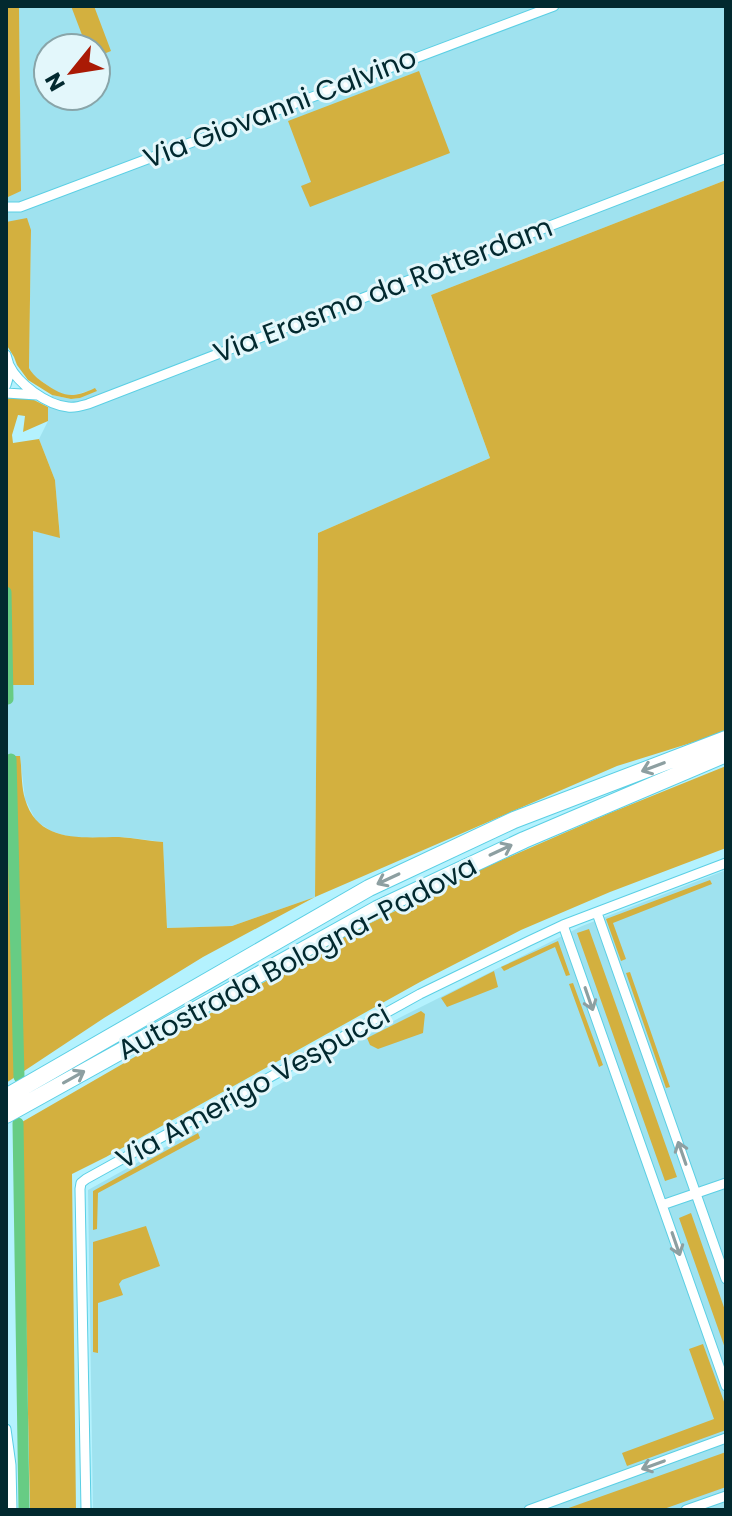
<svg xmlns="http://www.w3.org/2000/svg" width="732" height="1516" font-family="Poppins,sans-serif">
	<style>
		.built { fill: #9fe2ef; fill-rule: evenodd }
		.green { fill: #d3b03f }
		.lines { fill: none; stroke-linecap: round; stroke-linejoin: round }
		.canal { stroke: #67cc84; stroke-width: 11 }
		.minor-casing { stroke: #5bcfe4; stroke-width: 11 }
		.motorway-casing { stroke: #5bcfe4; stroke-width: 18 }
		.minor { stroke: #fff; stroke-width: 9 }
		.motorway { stroke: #fff; stroke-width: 16 }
		.oneway { stroke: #8d9fa1 }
		.labels { text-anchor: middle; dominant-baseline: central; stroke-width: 6; stroke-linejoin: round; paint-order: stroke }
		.street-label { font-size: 28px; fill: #02292f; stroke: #e3f7fb }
	</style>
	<rect width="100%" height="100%" fill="#b4f2fe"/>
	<path class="built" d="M19,6H726V180L431,295L490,458L318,533L315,897L232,926L167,928L163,842L124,837L73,838L51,831L36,821L25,799L20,756H6V685L34,684L33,531L60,537L55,480L39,439L48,421V407L52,395L71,399L80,398L95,389L71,396L60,394L34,376L29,368L31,230L6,222V196L21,191ZM48,48H96V96H48Z
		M726,870V1510H93L88,1190L399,1018L582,926Z"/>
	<path class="green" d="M6,6H19L21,191L8,197L6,196Z
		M71,6H94L111,51L96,57V48H87Z
		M419,71L450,153L310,207L301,186L311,182L288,121Z
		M726,180V732L617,766L315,897L203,957L104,1018L6,1083V756H20C22,769 21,786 25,799C38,844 83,837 119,837C134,838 149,841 163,842L167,928L232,926L315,897L318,533L490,458L431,295Z
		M27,218L31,230L29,368C33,375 37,378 44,383C64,397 72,399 95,388L97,391L80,398L71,399L52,395L28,380L17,365L14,357L6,344V222Z
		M17,397L30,398L48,407V421L23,432L25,416L18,415L12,435L13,443L39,439L55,480L60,538L33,531L34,685H6V399Z
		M726,766V848L610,892L521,930L420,982L106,1157L72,1174L76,1510H30L22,1122L346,935L477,871L610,813Z
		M710,880L712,884L613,923L626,959L621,961L606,919Z
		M589,929L677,1177L665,1181L577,933Z
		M558,941L570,975L566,976L555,947L504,971L501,967Z
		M494,971L498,987L447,1007L441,998Z
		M630,972L670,1087L666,1088L626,973Z
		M573,983L603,1065L599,1067L569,984Z
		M421,1011L425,1014L423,1033L378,1049L370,1045L367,1038Z
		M198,1133L200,1138L98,1193L97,1229L93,1230V1191Z
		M691,1213L726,1313V1351L679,1218Z
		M146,1226L160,1266L122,1280L119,1284L123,1295L98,1303V1353L93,1352V1242Z
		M703,1344L726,1407V1430L627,1466L622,1453L714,1419L689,1349Z
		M726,1452V1487L661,1510H563Z"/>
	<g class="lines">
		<path class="canal" d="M6,592L8,699
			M11,759L19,1077
			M18,1123L24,1510"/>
		<g class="minor-casing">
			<path id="minor" d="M6,207H20L554,6
				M6,355C10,365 10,375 6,385
				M9,365C18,384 47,405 68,407C75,408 81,406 88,404L726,158
				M6,393L37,395
				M597,913L726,1279
				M563,925L726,1386
				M662,1205L726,1183
				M6,1429L11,1465L12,1510
				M86,1510L80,1189L81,1183L86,1179L420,994L529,941L563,925L726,863
				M529,1510L726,1438
				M686,1510L726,1496"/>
		</g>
		<g class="motorway-casing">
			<path id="motorway" d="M6,1097L369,888L514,820L726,739
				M6,1115L377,909L524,840L726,754"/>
		</g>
		<use href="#minor" class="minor"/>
		<use href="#motorway" class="motorway"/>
	</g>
	<defs><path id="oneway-shaft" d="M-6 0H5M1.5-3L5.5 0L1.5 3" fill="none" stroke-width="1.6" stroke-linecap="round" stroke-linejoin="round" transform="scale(2)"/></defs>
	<g class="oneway">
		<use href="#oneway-shaft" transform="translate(653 767) rotate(159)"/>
		<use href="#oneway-shaft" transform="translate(501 850) rotate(-25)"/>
		<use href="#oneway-shaft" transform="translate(388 879) rotate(155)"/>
		<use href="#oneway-shaft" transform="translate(589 999) rotate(71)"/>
		<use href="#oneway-shaft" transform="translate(74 1077) rotate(-29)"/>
		<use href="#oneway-shaft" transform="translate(682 1153) rotate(-109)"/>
		<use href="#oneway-shaft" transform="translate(676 1244) rotate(71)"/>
		<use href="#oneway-shaft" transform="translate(653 1465) rotate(160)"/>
	</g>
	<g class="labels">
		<g class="street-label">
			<text transform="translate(280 108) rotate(-21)">Via Giovanni Calvino</text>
			<text transform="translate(383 290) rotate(-21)">Via Erasmo da Rotterdam</text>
			<text transform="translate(297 958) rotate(-28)">Autostrada Bologna-Padova</text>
			<text transform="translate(253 1087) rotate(-29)">Via Amerigo Vespucci</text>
		</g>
	</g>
	<rect width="732" height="1516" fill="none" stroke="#02292f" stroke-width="16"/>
	<g transform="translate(72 72) rotate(240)"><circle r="38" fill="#e3f7fb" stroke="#89a5a9" stroke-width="2"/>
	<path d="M0-6L14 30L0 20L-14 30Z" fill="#aa1a05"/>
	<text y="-12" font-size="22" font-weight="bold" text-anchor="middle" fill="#02292f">N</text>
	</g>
</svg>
